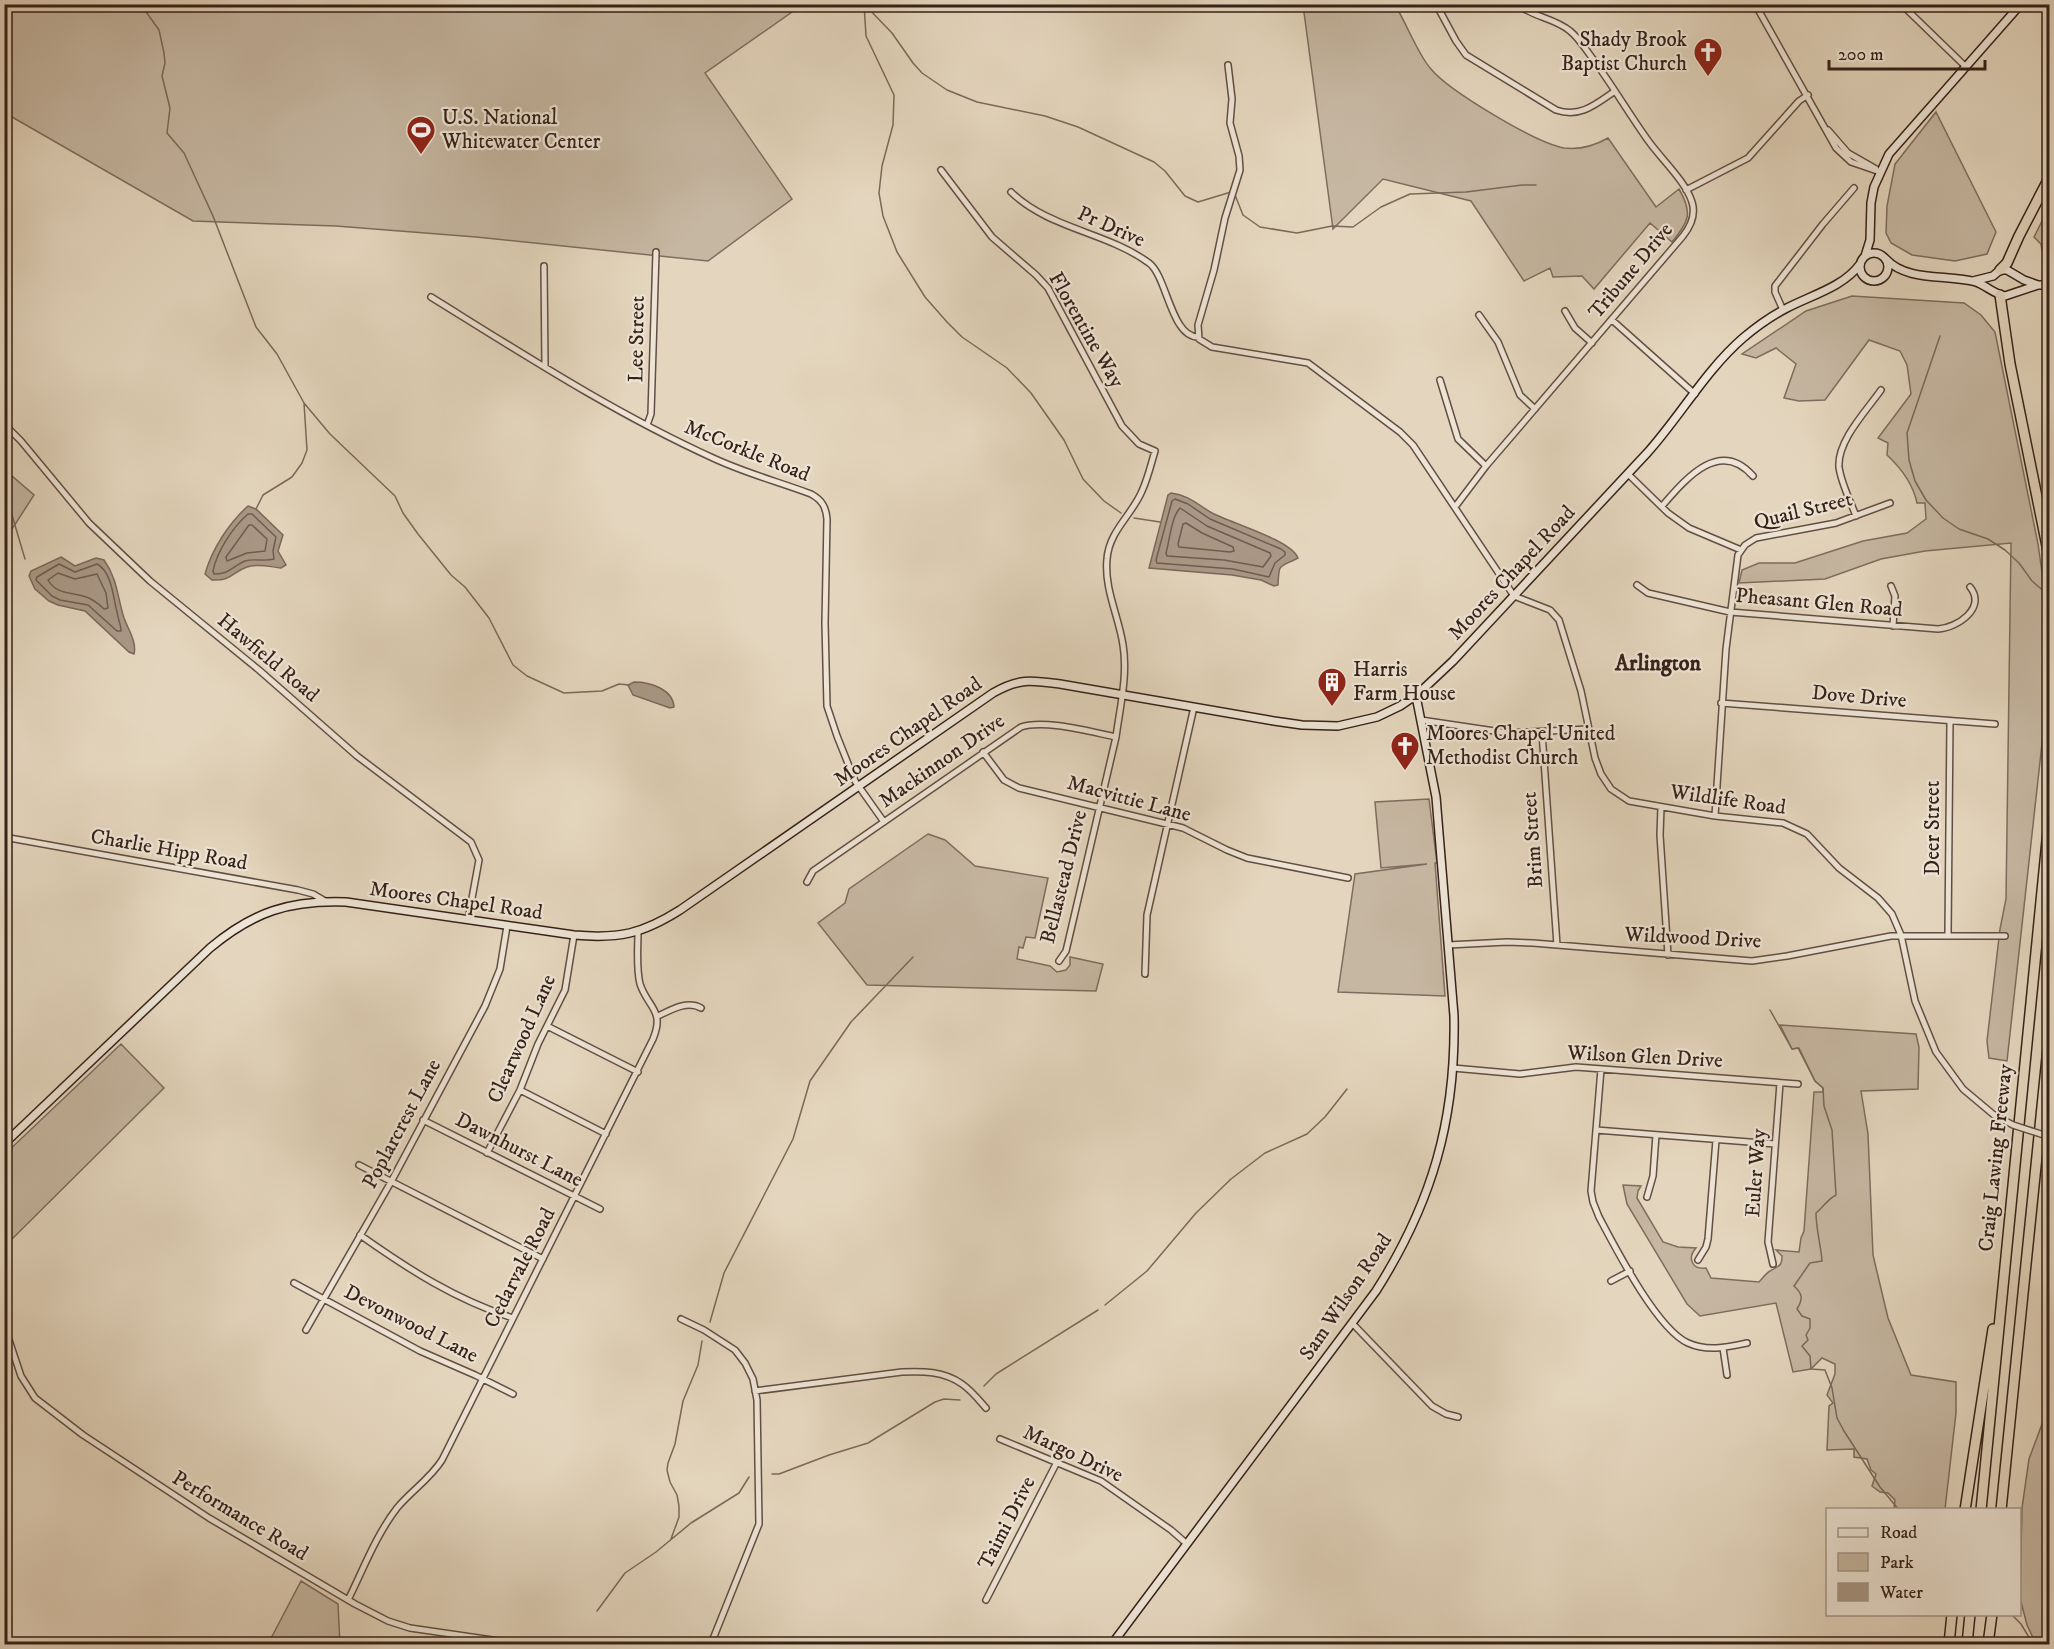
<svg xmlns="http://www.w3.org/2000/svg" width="2054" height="1649" font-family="'IM FELL DW Pica',serif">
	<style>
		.green { fill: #c6b7a2; stroke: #7e6c5e; stroke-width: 1.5 }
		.water { fill: #a99886; stroke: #7b685a; stroke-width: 1.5 }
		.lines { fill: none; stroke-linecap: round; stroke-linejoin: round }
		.shore { stroke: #705c50; stroke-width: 1.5 }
		.stream { stroke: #7b685a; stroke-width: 1.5 }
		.street-casing { stroke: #624e42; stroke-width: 8 }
		.secondary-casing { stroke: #362119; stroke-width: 10 }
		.highway-casing { stroke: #362119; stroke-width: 12 }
		.street { stroke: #ede4d5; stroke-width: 5 }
		.secondary { stroke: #ede4d5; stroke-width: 7 }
		.highway { stroke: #e4d6be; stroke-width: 9 }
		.street-bridge-casing { stroke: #624e42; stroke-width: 8; stroke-linecap: butt }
		.street-bridge { stroke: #ede4d5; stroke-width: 5 }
		.labels { text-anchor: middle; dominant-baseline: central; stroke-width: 4.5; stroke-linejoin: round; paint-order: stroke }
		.poi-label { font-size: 21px; fill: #362119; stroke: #ede4d5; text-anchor: start }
		.street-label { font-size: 21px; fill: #362119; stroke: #ede4d5 }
		.neighbourhood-label { font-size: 22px; font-weight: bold; fill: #362119; stroke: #ede4d5 }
	</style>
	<rect width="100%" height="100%" fill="#e4d6be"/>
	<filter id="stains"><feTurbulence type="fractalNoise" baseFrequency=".00333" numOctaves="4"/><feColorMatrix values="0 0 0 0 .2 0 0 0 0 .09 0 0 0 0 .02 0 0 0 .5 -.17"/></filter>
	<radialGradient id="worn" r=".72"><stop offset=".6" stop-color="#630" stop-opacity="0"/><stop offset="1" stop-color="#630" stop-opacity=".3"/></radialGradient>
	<path class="green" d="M5,5H802L705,73L792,199L708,261L476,237L336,226L193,221L5,113Z
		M1303,5H1395C1406,22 1418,55 1431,69C1449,91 1536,143 1564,148C1580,150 1594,146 1608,138L1656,207L1679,189C1693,213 1689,222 1672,242L1650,223L1594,289L1582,276L1553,277L1550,268L1524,281L1471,201L1383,179L1333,229Z
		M1936,112L1996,232L1987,254L1955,261L1912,255L1891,243L1886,233L1887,206L1895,164Z
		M2049,207L2048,245L2046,250H2042L2041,244L2034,237Z
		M1852,296L1964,303L1981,315L1995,332L2038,544L2050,629L2049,680L2007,1061L1989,1058L1987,1041L2000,929L2006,899L2011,543L1925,551L1881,559L1825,579L1739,583L1742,570L1759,563H1795L1863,541L1907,533L1926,519L1925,503H1917C1913,484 1901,468 1887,455L1888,443L1878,438L1911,394L1907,365L1900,351L1869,340L1825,400L1799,401L1784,398L1796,364L1776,348L1756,358L1742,354L1806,311Z
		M5,470L34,495L5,540Z
		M1429,799L1437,863H1435L1445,996L1338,992L1355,874L1427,864L1381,868L1375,802Z
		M928,834L945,840L975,866L1048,878L1035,938L1026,937L1023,948L1019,947L1017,959L1050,966L1057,972L1066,970L1070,965V957L1103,964L1096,991L867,985L818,923L845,903L849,889Z
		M1780,1025L1916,1034L1919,1047L1918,1089L1861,1091L1868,1134L1873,1255L1888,1318L1911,1375L1956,1382V1413L1945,1509H1894L1895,1500L1888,1493L1880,1492L1872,1486L1876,1474L1871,1470L1867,1459L1854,1457V1449L1827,1450L1829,1406L1833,1403L1827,1395L1835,1374V1364L1822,1358L1811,1369L1793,1372L1776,1303L1700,1316L1687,1304L1627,1204L1623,1185L1641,1186L1638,1191L1637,1198L1663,1242L1678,1247L1696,1248C1687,1258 1692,1270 1706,1268L1711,1278L1759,1282C1762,1279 1766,1273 1770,1271C1778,1266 1782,1267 1782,1256L1776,1250L1799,1252L1801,1238L1804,1231L1814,1092H1823V1088L1815,1081L1799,1048L1792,1049Z
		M121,1044L164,1088L5,1246V1154Z
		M2049,1394V1644H2036L2027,1625L2020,1598L2022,1508L2029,1459L2048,1408Z
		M301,1581L338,1604L340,1644H268Z"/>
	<path class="water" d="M1171,493C1189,495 1198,505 1212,513C1231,523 1291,540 1298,558C1279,568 1279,562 1278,585L1274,586L1261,580L1232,575L1149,568L1168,495Z
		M248,506L256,509L283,535L278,551L286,565L281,568C271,567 258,563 247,567C232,572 232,581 212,580L205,574C212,549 229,523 248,506Z
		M61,557L75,566L96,558L104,560C118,580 117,596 124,618C128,629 137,642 134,654L129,652L85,611L58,605L49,601L35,589L29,576L31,571Z
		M634,682C650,682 673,689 674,707L670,708L633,695L628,685Z"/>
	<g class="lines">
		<path class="shore" d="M1175,499L1188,504L1210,519L1281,549L1285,552V555L1275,563L1269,577L1233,569L1157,563L1156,560L1172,501Z
			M1180,508L1207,526L1270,553L1271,556L1263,567L1224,560L1167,556L1166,553C1170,539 1171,518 1180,508Z
			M248,514H252L276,537L273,551L274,559C265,562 254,558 245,561C233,566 228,575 214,574L213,571C217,551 233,527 248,514Z
			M1186,523L1202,533L1233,547L1234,551L1230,552L1179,547L1178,544L1183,524Z
			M249,525H252L267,539L265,551L247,553L227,561L226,557Z
			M59,564L75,572L97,564C112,572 113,597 117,612C118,619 121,625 121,631H117L88,605L60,600L52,596L36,580L37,577Z
			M58,573L75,579L97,574L106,593L108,608L104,609C98,603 91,598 83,596C69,592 56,594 48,580Z"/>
		<path class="stream" d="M146,4L144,9L159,30L164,53L165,63L162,76L170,108L167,133L184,153L213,216L256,327L277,354L304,403L330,434L395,496L403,513L418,534L451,575L465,587L489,618L513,665L527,676L564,693L602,691L619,684L629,685
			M864,4L866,36L894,95L893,125L882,166L879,193L883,216L897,252L925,297L947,322L962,337L1007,368L1031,393L1064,440L1083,479L1104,501L1121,513
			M865,5L892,33L913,63L922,73L947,90L977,102L1045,116L1078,127L1154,162L1165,171L1185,196L1198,202L1231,192
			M1235,195L1243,215L1260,227L1297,233L1332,226L1353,227L1381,207L1410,194L1466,192L1522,185H1536
			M1940,336L1907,433L1909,460L1915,481L1926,500L1943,518L1959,529L1988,539L2005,550L2019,563L2032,581L2046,593
			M4,499L9,505L25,559
			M256,509L263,495L292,477L302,463L307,450L304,403
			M1134,518L1160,522
			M1770,1010L1792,1049L1798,1048L1815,1081L1823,1088L1824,1106L1832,1130L1836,1195C1828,1199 1823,1207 1816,1213C1816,1230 1821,1245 1822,1261L1810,1263L1794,1286C1803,1294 1803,1299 1797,1309L1802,1316L1810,1319V1328L1806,1335L1808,1340L1802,1346L1810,1356L1811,1369L1825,1370L1832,1388L1837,1418L1844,1431L1880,1487L1899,1510
			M1105,1305L1147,1271L1196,1213L1231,1179L1265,1153L1307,1134L1325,1117L1347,1089
			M710,1322L724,1273L793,1139L810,1081L851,1022L913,957
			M984,1386L996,1374L1098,1310
			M772,1474H779L829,1455L868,1443L935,1402L944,1399L960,1400
			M671,1539L679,1517V1506L677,1495L670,1482L667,1470L668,1463L675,1444L683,1401L698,1365L702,1341
			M597,1611L625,1573L656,1552L691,1523L739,1493L749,1477
			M2011,1614L2021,1624L2033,1644
			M1362,1644V1638"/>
		<g class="street-casing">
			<path id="street" d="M1436,4L1456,41L1466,55L1556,110C1580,118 1595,105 1615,91
				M1755,4L1836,148L1851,162L1880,172
				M1901,4L1965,66
				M1228,65L1232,99L1230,123L1239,156L1240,170L1225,218L1214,270L1198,325L1199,339L1212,347L1308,363L1400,432L1413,445L1514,596L1550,610L1559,620L1581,691L1595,758L1601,774L1611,789L1629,801L1715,816L1783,823L1807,834L1839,868L1878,898L1892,914L1901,935L1915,1001L1936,1052L1963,1089L1994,1115
				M1828,130L1848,153L1876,169
				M941,170L992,237L1036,275L1048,288L1122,426L1139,444L1155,451C1151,464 1148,478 1142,491C1132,515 1109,531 1107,559C1104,589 1119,617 1123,645C1128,675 1120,707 1116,737L1066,951L1059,961
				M1686,190L1748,158L1799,101L1808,95
				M1011,192C1049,229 1107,232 1149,263C1167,276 1171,337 1198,337
				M544,266L545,367
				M431,297C523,354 614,413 713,458C745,473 779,482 811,494C822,500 826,507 827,519L825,623L827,706L837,736L855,781L884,822
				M1783,310L1775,292V286L1823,224L1854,188
				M1565,311L1575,328L1592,343
				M1479,315L1498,342L1520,395L1535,409
				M1612,320L1695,394
				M1440,380L1458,439L1486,466
				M4,424L21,441L89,523L150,581L259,670L357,756L471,842L479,860L468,920
				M647,425L651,414L656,252
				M1628,474L1668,513L1689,528L1741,550
				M1662,506C1684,481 1719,437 1753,476
				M1455,507L1486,466L1683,236C1691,226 1696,215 1692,202C1685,180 1660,158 1647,139C1628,112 1612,85 1593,59C1586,50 1579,38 1570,31C1555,18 1532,17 1517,4
				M1856,516C1850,500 1841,483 1839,467C1837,441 1867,410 1881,390
				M1637,585L1648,593L1730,612L1938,629C1957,628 1987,608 1970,587
				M1891,586L1895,596L1893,626
				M1721,703L1995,724
				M1421,720L1508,733L1588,729
				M1542,732L1557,945
				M983,752L1004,780L1019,788L1183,828L1227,850L1247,858L1348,878
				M1661,807L1660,835L1668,955
				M1715,816L1726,649L1738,555L1745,545L1756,538L1836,523L1890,503
				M4,837L298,890L313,894L325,901
				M807,882L813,871L1021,727C1044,719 1091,732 1116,737
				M1948,935L1950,721
				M1448,945L1507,942L1533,943L1752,961L1787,956L1891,936H2005
				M1145,974L1147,915L1194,707
				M658,1016C671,1010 687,1000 701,1008
				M547,1026L638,1072
				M1453,1068L1520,1074L1576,1067L1798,1084
				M1601,1069L1591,1191L1593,1202L1599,1217C1616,1249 1657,1329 1688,1343C1708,1352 1728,1347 1747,1343
				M520,1090L606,1134
				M423,1120L600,1209
				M1596,1130L1775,1144
				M487,1153L520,1090L538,1044L565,990L574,935
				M359,1165L543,1259
				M1647,1197L1653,1176L1656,1135
				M360,1235C408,1269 456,1300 513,1318
				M1698,1260L1706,1247L1708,1239L1716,1140
				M1773,1264L1768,1242L1780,1083
				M1611,1281L1630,1271
				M294,1283L420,1351L475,1375L513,1394
				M681,1319L704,1330L735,1350L745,1363L753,1379L757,1400L759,1524L711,1644
				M1352,1323L1432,1406L1446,1414L1458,1417
				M4,1325L21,1376L35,1398L83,1435L209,1518L355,1604L388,1621L410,1628L520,1644
				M306,1330L391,1182L485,1006L500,969L507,926
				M1723,1348L1727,1375
				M755,1391L902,1372C922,1371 944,1371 962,1384C971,1390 979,1400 986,1408
				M1000,1439L1101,1481L1171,1530L1187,1544
				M348,1600C363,1570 376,1535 397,1508C411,1491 430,1479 442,1460L653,1039C665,1010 648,1008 640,984C636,968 638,948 638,932
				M986,1600L1057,1462"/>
		</g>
		<g class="secondary-casing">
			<path id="secondary" d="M1860 267a14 14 0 1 1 28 0a14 14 0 1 1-28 0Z
				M1865,256L1870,240L1871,203L1874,187L1889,154L2021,4
				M1886,259C1907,282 1947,274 1976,282C1987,286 1994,294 2005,296L2038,285
				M1973,281L1993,276L2000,270H2007L2024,280L2038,285H2050
				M4,1144L210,948C253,912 289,900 346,902L574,935C619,939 642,934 680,910L993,693C1019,678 1031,680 1060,684L1274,721L1302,725L1338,726L1377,717L1400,706L1419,693L1453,661L1648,452C1681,415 1706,370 1743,338C1756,327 1770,317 1785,309C1809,296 1844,287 1860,264
				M1112,1644L1376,1291C1432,1203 1456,1120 1454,1016L1436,797L1416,696"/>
		</g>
		<g class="highway-casing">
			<path id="highway" d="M2000,270L2007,263L2019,236L2050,176
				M2000,295L2010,364L2050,561
				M1965,1510L1993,1329
				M1981,1510L2050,810
				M2001,1510L2050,1028
				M1949,1644L1952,1614
				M1967,1644L1970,1614
				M1988,1644L1992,1614"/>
		</g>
		<use href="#street" class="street"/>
		<use href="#secondary" class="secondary"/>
		<use href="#highway" class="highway"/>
		<g class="street-bridge-casing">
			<path id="street-bridge" d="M1994,1115L2013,1125L2050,1137"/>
		</g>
		<use href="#street-bridge" class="street-bridge"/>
	</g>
	<defs>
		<g id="church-pin" transform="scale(1.5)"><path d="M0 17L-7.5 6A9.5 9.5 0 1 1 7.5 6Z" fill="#8f2418" stroke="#ede4d5"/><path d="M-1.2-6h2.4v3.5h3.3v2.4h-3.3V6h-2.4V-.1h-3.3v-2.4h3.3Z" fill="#fff"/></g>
		<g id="stadium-pin" transform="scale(1.5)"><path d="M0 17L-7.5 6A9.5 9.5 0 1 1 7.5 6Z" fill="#8f2418" stroke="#ede4d5"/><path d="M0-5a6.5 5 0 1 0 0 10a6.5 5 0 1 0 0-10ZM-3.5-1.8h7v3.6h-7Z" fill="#fff"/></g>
		<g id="building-pin" transform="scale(1.5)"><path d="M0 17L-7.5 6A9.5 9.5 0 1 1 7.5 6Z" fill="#8f2418" stroke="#ede4d5"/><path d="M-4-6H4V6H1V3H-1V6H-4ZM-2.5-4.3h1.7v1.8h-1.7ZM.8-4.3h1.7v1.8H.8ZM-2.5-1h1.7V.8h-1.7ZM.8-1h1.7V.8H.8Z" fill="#fff"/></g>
	</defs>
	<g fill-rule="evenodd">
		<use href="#church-pin" x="1708" y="52"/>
		<use href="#stadium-pin" x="421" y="130"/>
		<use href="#building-pin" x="1332" y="682"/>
		<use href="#church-pin" x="1405" y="746"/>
	</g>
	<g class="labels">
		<g class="poi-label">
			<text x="1687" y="40" text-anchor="end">Shady Brook<tspan x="1687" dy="24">Baptist Church</tspan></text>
			<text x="442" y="118">U.S. National<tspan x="442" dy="24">Whitewater Center</tspan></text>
			<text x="1353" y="670">Harris<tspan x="1353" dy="24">Farm House</tspan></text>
			<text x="1426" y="734">Moores Chapel United<tspan x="1426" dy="24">Methodist Church</tspan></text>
		</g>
		<g class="street-label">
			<text transform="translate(1111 227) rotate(24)">Pr Drive</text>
			<text transform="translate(1631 271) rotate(-50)">Tribune Drive</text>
			<text transform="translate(1086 330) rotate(60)">Florentine Way</text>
			<text transform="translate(637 339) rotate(-89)">Lee Street</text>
			<text transform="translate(747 451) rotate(22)">McCorkle Road</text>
			<text transform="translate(1803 511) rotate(-14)">Quail Street</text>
			<text transform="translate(1512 573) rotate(-47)">Moores Chapel Road</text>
			<text transform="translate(1819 603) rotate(5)">Pheasant Glen Road</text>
			<text transform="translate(268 658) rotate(40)">Hawfield Road</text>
			<text transform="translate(1859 697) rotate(5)">Dove Drive</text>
			<text transform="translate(908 732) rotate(-35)">Moores Chapel Road</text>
			<text transform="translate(942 761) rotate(-35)">Mackinnon Drive</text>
			<text transform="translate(1129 799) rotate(15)">Macvittie Lane</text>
			<text transform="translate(1728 800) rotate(8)">Wildlife Road</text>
			<text transform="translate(1933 828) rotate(-90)">Deer Street</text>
			<text transform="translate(1533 840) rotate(-94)">Brim Street</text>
			<text transform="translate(169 850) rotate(10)">Charlie Hipp Road</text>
			<text transform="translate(1064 877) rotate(-76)">Bellastead Drive</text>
			<text transform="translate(456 901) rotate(8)">Moores Chapel Road</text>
			<text transform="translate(1693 938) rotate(3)">Wildwood Drive</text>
			<text transform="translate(522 1039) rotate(-66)">Clearwood Lane</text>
			<text transform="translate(1645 1057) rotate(3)">Wilson Glen Drive</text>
			<text transform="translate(402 1124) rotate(-62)">Poplarcrest Lane</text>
			<text transform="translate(519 1150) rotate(27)">Dawnhurst Lane</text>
			<text transform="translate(1996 1158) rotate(-84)">Craig Lawing Freeway</text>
			<text transform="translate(1756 1173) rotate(-86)">Euler Way</text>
			<text transform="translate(520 1268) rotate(-63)">Cedarvale Road</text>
			<text transform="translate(1346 1297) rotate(-56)">Sam Wilson Road</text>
			<text transform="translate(411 1324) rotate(27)">Devonwood Lane</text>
			<text transform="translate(1073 1454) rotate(25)">Margo Drive</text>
			<text transform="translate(240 1516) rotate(31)">Performance Road</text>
			<text transform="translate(1007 1523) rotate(-63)">Taimi Drive</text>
		</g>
		<g class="neighbourhood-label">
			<text x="1658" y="663">Arlington</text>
		</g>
	</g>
	<rect width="2054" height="1649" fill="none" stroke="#e4d6be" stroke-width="24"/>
	<rect x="6" y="6" width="2042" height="1637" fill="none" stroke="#362119" stroke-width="3"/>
	<rect x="12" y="12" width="2030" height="1625" fill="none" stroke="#362119" stroke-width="1.5"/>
	<rect x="1826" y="1508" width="195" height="108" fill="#ede4d5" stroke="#a4968a" stroke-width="1.5"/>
	<rect x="1838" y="1528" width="30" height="9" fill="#ede4d5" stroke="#a4968a" stroke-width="1.5"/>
	<text x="1880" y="1538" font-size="18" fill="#362119">Road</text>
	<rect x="1838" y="1553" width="30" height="18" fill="#c6b7a2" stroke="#a4968a" stroke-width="1.5"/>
	<text x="1880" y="1568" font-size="18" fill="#362119">Park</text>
	<rect x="1838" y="1583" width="30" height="18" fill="#a99886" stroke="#a4968a" stroke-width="1.5"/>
	<text x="1880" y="1598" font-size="18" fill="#362119">Water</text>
	<path d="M1829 60v9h156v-9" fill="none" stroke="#362119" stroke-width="3"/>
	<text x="1838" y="60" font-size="18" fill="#362119" stroke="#ede4d5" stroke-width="4.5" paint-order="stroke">200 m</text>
	<rect width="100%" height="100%" filter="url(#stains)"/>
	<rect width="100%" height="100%" fill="url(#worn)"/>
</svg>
